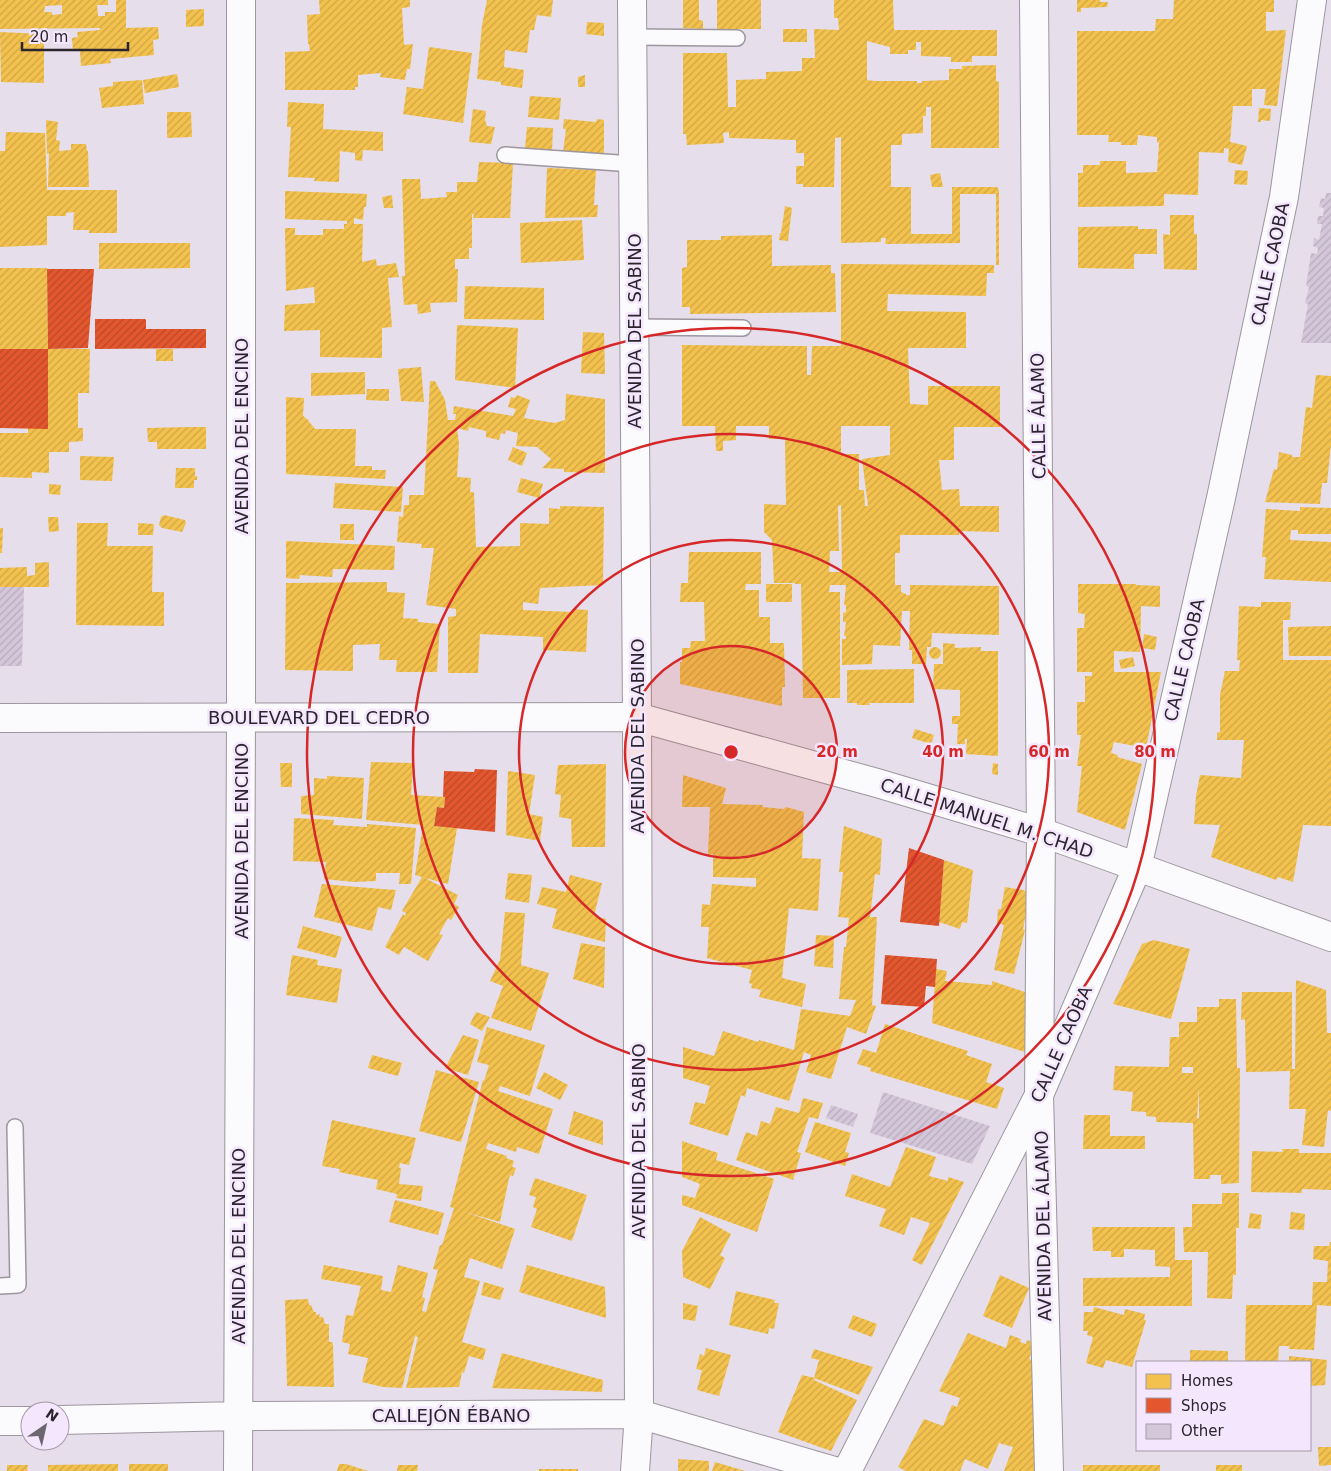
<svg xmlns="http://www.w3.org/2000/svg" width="1331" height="1471" font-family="'DejaVu Sans',sans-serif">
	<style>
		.homes { fill: url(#homes-hatch); fill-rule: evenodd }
		.shops { fill: url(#shops-hatch) }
		.building { fill: url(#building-hatch) }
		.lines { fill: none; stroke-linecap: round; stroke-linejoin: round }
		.service-casing { stroke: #9c969f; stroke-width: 18 }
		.minor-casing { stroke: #9c969f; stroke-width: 30 }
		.tertiary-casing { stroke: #9c969f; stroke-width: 30 }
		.secondary-casing { stroke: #9c969f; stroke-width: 30 }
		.service { stroke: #fbfafc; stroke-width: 15 }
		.minor { stroke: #fbfafc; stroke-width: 28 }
		.tertiary { stroke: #fbfafc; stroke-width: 28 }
		.secondary { stroke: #fbfafc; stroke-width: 28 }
		.ring { fill: none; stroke: #d62828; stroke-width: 2.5 }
		.labels { text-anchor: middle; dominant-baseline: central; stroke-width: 5; stroke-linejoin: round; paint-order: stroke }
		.street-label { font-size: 18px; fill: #2b262e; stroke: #f4e6fd }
		.centre { fill: #d62828; stroke: #f4e6fd; stroke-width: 2.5 }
		.ring-label { font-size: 15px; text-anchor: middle; font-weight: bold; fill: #d62828; stroke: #f4e6fd; stroke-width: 5; stroke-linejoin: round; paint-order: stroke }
	</style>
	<defs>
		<pattern id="homes-hatch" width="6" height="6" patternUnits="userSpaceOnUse" patternTransform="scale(1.25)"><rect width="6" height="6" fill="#f2c14e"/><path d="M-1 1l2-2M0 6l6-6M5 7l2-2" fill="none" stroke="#d0a644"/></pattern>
		<pattern id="shops-hatch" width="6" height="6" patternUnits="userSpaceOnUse" patternTransform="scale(1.25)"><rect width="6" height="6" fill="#e4572e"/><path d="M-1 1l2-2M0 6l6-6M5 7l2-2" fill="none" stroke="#b94828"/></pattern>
		<pattern id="building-hatch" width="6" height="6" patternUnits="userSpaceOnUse" patternTransform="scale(1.25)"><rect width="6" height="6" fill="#d4c7da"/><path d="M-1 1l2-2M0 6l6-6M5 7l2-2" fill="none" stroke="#b6abbb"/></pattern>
	</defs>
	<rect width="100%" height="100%" fill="#e6deea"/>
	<path class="homes" d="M0,0H108V5H97L98,16H105V12H116V0H126V28L158,27L159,39L153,40L154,55L110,59L111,63L81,66L80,51H73L72,38L78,37L77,32L100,30V28L0,29ZM62,5V14L52,15V12H44L45,6Z
		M319,0H410V7L402,8L404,45L413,44L410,69H407L405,80L380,77L381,73L369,74L358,75V87H355V90H285V52L310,51L309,44H308L307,15L320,14Z
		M487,0H553L551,17L537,15L534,30H530L527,53L505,50L504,67L524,70L522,88L501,85V82L477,79L482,25Z
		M683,0H699V20L703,21V29L683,28Z
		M717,0H761V29H717Z
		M834,0H893L894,30H997V56H972V62H951V57L921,56V42H916V50H908V54H890V47L867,41V80L874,81H917V83H922V81L949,80V69H962V66L996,65V81L999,82V148H931V107H926V116H923V133L902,134V145H891V187H911V234H952V187H997L999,190V265H996V194H960V243L885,244L886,238H881V242L841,243V137L835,138L834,187H803V184H796V166H804V153H796V140L729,138V132L723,133L724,143L687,145L686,134H683V53H727L728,107H736V80L766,79V72L802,71V58H815L814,29L839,30L838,18H834Z
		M1077,0H1100V2H1108L1107,7L1081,8V12H1077Z
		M1174,0H1274V12H1266V31L1286,30L1277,106L1264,105L1266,89H1252V106H1233L1230,142L1247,146L1242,165L1228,162L1229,149L1224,148V153L1199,152L1198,195L1164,194V206L1078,207V173H1083V165H1100V161H1126V173L1157,172L1159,143L1157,142V137L1138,135L1137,145H1121V142H1108L1109,135H1077V31H1155L1156,19H1173Z
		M204,9V26L186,27V10Z
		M587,22L604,23V36L586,34Z
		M783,29H807V42H783Z
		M0,32L44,34V83L1,82Z
		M429,47L472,53L463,123L403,114L407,87L423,89Z
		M177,74L179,87L145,93L143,80Z
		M585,75V87H578V77Z
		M142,80L144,104L102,108L99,88L113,86V82Z
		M530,96L561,98L559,120L528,117Z
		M288,102L324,104L323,129L383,132V151L363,150L362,161L355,160V153L340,151L339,182L314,181L315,178L288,177L291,127H287Z
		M1259,108L1271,109L1270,121L1261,120V122H1258Z
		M473,109L486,111L485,120L487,126L495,127L491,144L469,142Z
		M167,112H191L192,137L167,138Z
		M564,119L596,122L597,119L604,120V156L563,152L566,129H563Z
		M46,120L58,122L56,140L60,141L59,151L71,150V144H86L87,151H88L89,187H48L49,153L47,154Z
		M527,127L553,128L552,151L525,148Z
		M6,132L45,133L47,190H117V233H89V230H73L74,212L66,213V216H47V245L0,247V151H5Z
		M479,162L513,163L510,218H473L474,214H472V248H469V259H455V269H458L457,302L430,303L431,312L418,314L417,304L404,305L402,276H405L402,179H420L421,199L447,197L446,192H457V182H477Z
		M547,168L596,170L594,205H598L597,217L545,218Z
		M1235,170L1248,171L1247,185L1234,184Z
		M940,173L943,187H932L930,175Z
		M285,191L367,194L366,207H364L363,220L354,218V224H363L362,262L376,259L377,266L396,263L399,277L388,278L392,327L382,328V358L320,357V330L284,331L285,305L315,303L314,287L286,291L285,228H295V235H323V229H344V224H347V221L285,219Z
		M392,195L393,208H384L382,197Z
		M785,206L792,208L788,241L779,240L780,233H781Z
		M1170,215H1194V234H1197V270L1164,269L1163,234L1170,235Z
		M582,220L584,260L521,263L520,223Z
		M1138,226V229H1157V254H1134V269L1078,268V227Z
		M772,235V266L831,265V273H835L836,312L690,314V307H682V268L687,267V240H721V236Z
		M99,243H190V268L99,269Z
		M841,264L994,265V273H987L986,296L888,294L887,311L966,312V348H908L910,404L928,405V386H1000V427H954V460H939L942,490L959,489L960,506H999V532L959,531V535H900V553H895V585H901V592L906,594V595H910V585L999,586V635L932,633L931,647H927L926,664H912V650H909L910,611H902L900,646L873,645L872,664L842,665V639H846V636H844L846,622H843V613L846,612V605H844L846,585H830L829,592H840V698H803L801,584H795V583H774L772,540L764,532V504L786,505L785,439H769V426H736V440L723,441V451H716L715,426H682V345L807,346V375H811L812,346H841ZM841,426H890V455L862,459L868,506H865L864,490H859V454H841ZM841,505L842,572H829L830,551H839L838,506Z
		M0,268H47L48,349H0Z
		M465,286L544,288V320L464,319Z
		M457,325L518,328L515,388L455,380Z
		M583,332L604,333L605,374L581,373Z
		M48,349H90L89,393H78V428H83V441L69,442V452H49V473L32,472V478L0,477V433H28V428H48Z
		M156,349H173V361H156Z
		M421,367L424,402L401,401L398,369Z
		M365,372V394L311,396V373Z
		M1316,375L1331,376V445L1327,483H1322L1320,504L1265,502L1274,469L1277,470L1279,452L1292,455V457H1300L1306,407L1312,408Z
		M430,381H435L445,400L448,420H455L456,414H453L454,406L513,416L516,409L508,407L511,397L515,398L517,395L530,400L524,418L555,423L565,420L566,394L605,399V473L564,472V469L542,468L551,459L537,447L516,446L518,433L506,430L505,434L501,433L499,440L486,437V431L469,427L468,431L457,428L459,444L457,477L471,478L470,492H474L476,547L520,546V523L549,524V508L560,509V506L604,507L603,585L540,588L538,604L523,602V610L572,612V609L588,610L586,652L543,650V637L480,634L478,673H448V617L456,616V609L426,605L434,548H421L422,544L397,542L399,516L403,517L404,505H409V495H424Z
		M367,389H389V401L366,400Z
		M286,397L304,398L303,416L307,419L315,429H356L355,466H372V470H386L385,479L286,474Z
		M189,427H206V449H157V442H148L147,428Z
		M513,447L527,453L522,466L508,460Z
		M80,456L114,457L112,481L80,480Z
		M176,468H195V476H197V480H194V488H175Z
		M521,478L543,484L539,498L517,492Z
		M335,483L403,487L401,512L333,508Z
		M49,484L61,485L60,495L49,494Z
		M1300,507L1331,508V534H1298V530H1291L1290,540L1331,542V582L1264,579L1266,557H1262L1266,509L1300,511Z
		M164,515L185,520L186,523L182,532L162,528L159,525L161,517Z
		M48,517H58L59,531L49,532Z
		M77,523H108L107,546H153L152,592H164V626L76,625Z
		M138,523L154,524L153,535H138Z
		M340,524H354V540H340Z
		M0,528H3L2,553H0Z
		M286,541L395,546L394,570L333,569L332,577L300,575L299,579L286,578Z
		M689,552H761V584H746L745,590H759V617H770V643H784L785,687H782V706L680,684V662H682V648H690L691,641H705L704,602H680L681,583H688Z
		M49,562V587H0V568L27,567V576L35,575V563Z
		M387,582V592L405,593L403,618L418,619V622L440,624L437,672H396L397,660H379L380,644L353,645V671L285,670L286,583Z
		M766,584H792V602H766Z
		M1078,584H1136V585L1160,586V607L1141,606L1140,652L1114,651V672H1161L1146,748L1114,742L1111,753L1118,755L1117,757L1142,764L1125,830L1077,812L1082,766H1077L1081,735H1077V702H1085V676H1092V672H1077V628H1084L1085,614L1078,613Z
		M1261,602H1291L1290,620H1283V660H1331V826L1303,825L1293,882L1278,877L1276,880L1211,857L1220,825L1194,824L1196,796L1200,775L1241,778L1244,740H1217V733L1220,732V695L1225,671H1239L1240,660H1237L1239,606L1261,607Z
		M1331,626V656H1289L1288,627Z
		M1144,634L1157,637L1155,650L1142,648Z
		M943,643L955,644V648L981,647V651H998V756L966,754L967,739H965V744H957L958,724H952V716H960V690L933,689L934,664H943Z
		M929 653a6 6 0 1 1 12 0a6 6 0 1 1-12 0Z
		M1133,657L1135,666L1121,669L1119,660Z
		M914,669V703H869L870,705H857V703H847V670Z
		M915,729L934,735L931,744L912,738Z
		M371,762L413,763L411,795L445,797L444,808L437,807L434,826L457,828L448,884L425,878L458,895L454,904L459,907L451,920L448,918L439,934L443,935L428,961L404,947L399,955L385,947L403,914L405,916L406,913L402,911L422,877L415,875L423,825L366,820Z
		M280,763H292V787H281Z
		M993,763L998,764V775L992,774Z
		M606,764L605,847H572L571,819L559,817L561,795L555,794L558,765Z
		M508,771L535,775L529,814L543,817L540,841L506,835Z
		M683,775L726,788L722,804L763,805L762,807L784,809L786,807L804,812L802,858L821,859L818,911L789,908L782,978L806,984L802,1007L759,997L761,990L751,988L752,984L749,983L752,970L707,958L709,927H701L702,904L710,905L712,884L756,887V878L713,877V854L708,855L710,807H682Z
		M327,776L364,778L362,819L301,814V796L314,795V778L327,779Z
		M294,818L334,820L333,825L367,827V824L416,828L411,884H399L400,873H376V881L354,882L324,879L326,862L293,861Z
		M844,826L882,839L880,875L875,874L870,917H877L872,1005L876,1006L866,1034L847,1027L831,1079L806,1072L811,1055L804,1052L789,1101L747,1088L745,1097L741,1095L728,1136L689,1124L695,1102L705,1104L710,1086L683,1078V1047L714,1056L723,1031L758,1042L759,1040L794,1050L801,1009L850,1016L856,1000L839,999L844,947H846L849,918L838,917L843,872H839Z
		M944,860L973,870L967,923L962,922L960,929L939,922Z
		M508,873L532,875L529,903L505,899Z
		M570,875L602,883L594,916L606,919L605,942L552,928L557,909L537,904L542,887L566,892Z
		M322,884L382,889L396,890L391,910L378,907L372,931L314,917Z
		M1005,887L1023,890L1030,893L1023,929L1025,930L1014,974L994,970L1004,925L997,923L998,909H1001Z
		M505,912L525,913L521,965L549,973L531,1031L491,1018L503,986L490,981L500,960Z
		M303,926L342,937L336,958L297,948Z
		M816,935L834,936L833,968L814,966Z
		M1154,940L1190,949L1171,1019L1113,1004L1142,944Z
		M581,943L605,947L604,988L573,979Z
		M292,955L318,960L317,965L342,969L337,1003L286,995Z
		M936,969L947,971L945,981L992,985V981L1028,993L1025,1052L932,1023Z
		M1296,980L1326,990L1327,1033H1331V1111L1328,1110L1324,1147L1302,1145L1306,1109H1289L1290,1071L1246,1072L1245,1019L1241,1020L1242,992H1292V1069H1295Z
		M1219,999H1236L1237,1068H1240L1239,1183L1221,1184V1175H1210V1179H1194L1193,1123L1156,1122V1117L1146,1116V1112L1131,1111L1133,1092L1113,1090L1115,1066L1169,1067L1170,1037H1179V1022H1197V1007H1219ZM1182,1067H1193V1073H1182ZM1199,1087V1118L1197,1119Z
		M476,1012L490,1017L482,1031L470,1024Z
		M885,1024L968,1051L966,1055L992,1064L986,1082L1004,1088L997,1109L870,1071L871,1068L857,1064L863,1049L876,1053Z
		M487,1027L545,1045L530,1096L500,1086L498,1091L553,1109L539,1154L517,1147L516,1152L488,1143L486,1149L507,1156L506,1158L514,1161L512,1167L516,1168L513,1176L511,1175L509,1178L500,1222L465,1212L515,1229L502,1269L470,1258L464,1277L480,1281L462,1342L486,1349L483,1360L469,1356L464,1373L462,1372L459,1387L406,1388L418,1337L415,1336L402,1388L383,1387L362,1382L368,1358L348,1354L350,1344L342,1342L346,1315L353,1316L361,1286L321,1279L324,1265L383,1276L381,1290L391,1292L398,1265L428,1273L422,1297L425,1298L422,1311L426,1312L438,1270L433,1269L440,1245H442L454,1208L450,1207L457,1181L483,1080L484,1081L489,1065L477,1062Z
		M463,1035L479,1040L468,1075L445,1068Z
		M372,1055L402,1063L398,1076L368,1068Z
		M436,1070L479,1082L461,1142L419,1131Z
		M544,1072L568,1085L560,1100L536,1088Z
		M803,1098L823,1103L818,1119L809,1117L797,1152L801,1153L793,1180L736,1160L746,1132L757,1136L761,1121L770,1124L776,1107L799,1113Z
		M574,1111L603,1121V1145L568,1134Z
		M1084,1115H1110V1136H1145V1149H1083Z
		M332,1120L416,1138L409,1165L400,1163L399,1168H401L399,1184L423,1186L421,1201L396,1198L397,1194L376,1189L378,1180L339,1172L340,1169L322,1166Z
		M815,1122L851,1133L845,1152L849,1153L845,1166L805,1152Z
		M682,1141L718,1153L716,1160L774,1179L757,1232L682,1205V1195L695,1198L700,1184L682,1177Z
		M906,1147L936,1157L929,1176L948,1181V1177L964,1182L922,1265L912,1260L930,1223L911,1217L904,1235L879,1226L886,1209L845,1196L852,1174L890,1187Z
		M1282,1149H1299V1153H1331V1190L1302,1189V1193L1251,1192L1252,1151L1283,1152Z
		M535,1178L587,1195L572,1241L531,1227L537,1209L533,1207L536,1197L529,1195Z
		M1222,1193H1239V1228H1236V1275H1233L1232,1299L1207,1298L1208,1252H1184L1183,1227H1192V1204H1222Z
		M395,1200L444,1213L438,1235L389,1222Z
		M1291,1212L1305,1214L1304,1230L1289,1229Z
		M1250,1213L1262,1215L1260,1229L1248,1228Z
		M700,1217L731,1234L720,1255L725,1258L710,1289L683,1277L682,1251Z
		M1092,1227H1175V1260H1192V1306H1083V1278L1170,1277V1267L1155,1266V1250L1124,1249V1257H1111V1251H1093Z
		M1330,1242H1331V1306L1317,1305L1314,1350L1289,1349V1346H1279L1278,1362H1245L1246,1305H1312L1313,1282H1327L1328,1261L1313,1259L1314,1246H1329Z
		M527,1265L605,1287L606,1318L519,1292Z
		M1000,1275L1029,1288L1012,1328L983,1316Z
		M484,1282L504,1288L500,1300L481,1295Z
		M736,1291L775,1300L774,1303H779L774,1329L769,1328L768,1334L729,1325Z
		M308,1299L309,1305H311L314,1312H316V1315L320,1314L319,1317H323L325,1324H329V1342H332L333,1344L334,1387L287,1386L285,1300Z
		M683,1303L698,1306L695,1321L683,1319Z
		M1094,1307L1124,1315L1125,1309L1145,1314L1144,1320H1146L1132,1367L1106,1360L1103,1368L1086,1363L1093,1337L1087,1335L1088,1331H1083L1084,1312H1093Z
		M853,1315L877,1324L872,1337L848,1328Z
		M968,1333L1006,1348L1010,1335L1021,1339L1020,1342L1026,1344L1027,1340L1035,1343L1029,1359L1037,1362L1035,1471H1004L1013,1447L999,1443L988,1469L965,1459L960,1471H906L898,1467L924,1419L943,1426L952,1405L957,1407L960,1398L939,1391Z
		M706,1348L731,1355L719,1396L697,1390L702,1370L696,1369L700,1354L704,1356Z
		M814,1349L873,1367L859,1395L814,1378L819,1360L811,1358Z
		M1190,1350L1228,1351V1362H1190Z
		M502,1353L603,1380L602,1392L492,1388Z
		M1289,1356L1327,1360L1325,1385L1310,1386V1362H1289Z
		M802,1375L815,1378L814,1380L857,1400L831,1451L778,1432Z
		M1318,1447H1331V1465L1319,1466Z
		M678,1459L709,1461V1471H678Z
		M715,1462L745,1471H712Z
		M118,1464V1471H48V1465Z
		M129,1464H168V1471H129Z
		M339,1464H346L368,1471H337Z
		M7,1465H28L27,1471H7Z
		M398,1465H418L417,1471H397Z
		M1083,1465H1160V1471H1083Z
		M1216,1465H1242V1471H1216Z
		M539,1469H578V1471H539Z"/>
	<path class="shops" d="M47,269H94L88,348L48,349Z
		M95,319H145L146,320V329H206V348L95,349Z
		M0,349H48V429L0,428Z
		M475,769L497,770L495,832L434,826L437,807L444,808L445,797H443L444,771L474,772Z
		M909,848L944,860L939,926L900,922Z
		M885,955L937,959L935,987L926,986L924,1007L881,1004Z"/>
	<path class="building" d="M1326,193H1331V343H1301L1308,304L1305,303L1309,287L1306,286L1311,253L1317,254L1318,248L1313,246L1314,238L1319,240L1322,224H1317L1318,216H1323L1324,208L1319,207L1321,198L1325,199Z
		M0,587H24L22,666H0Z
		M883,1092L990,1126L972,1164L870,1133Z
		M831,1105L858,1114L853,1127L826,1118Z"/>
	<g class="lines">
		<g class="service-casing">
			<path id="service" d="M632,37L737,38
				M505,155L633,164
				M634,327L743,328
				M0,1286L18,1285L15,1127"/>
		</g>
		<g class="minor-casing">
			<path id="minor" d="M632,0L637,717L639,1414L635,1471
				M60,1420L238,1416L639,1414L834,1471
				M0,1421H30
				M238,1471L241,717V0
				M1049,1471L1039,1095L1137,868L1221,498L1284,197L1312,0"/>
		</g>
		<g class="tertiary-casing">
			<path id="tertiary" d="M0,718L637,717L877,783L1041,832L1331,937"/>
		</g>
		<g class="secondary-casing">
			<path id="secondary" d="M847,1471L1039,1095L1041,832L1034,0"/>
		</g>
		<use href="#service" class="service"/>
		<use href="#minor" class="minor"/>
		<use href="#tertiary" class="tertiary"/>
		<use href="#secondary" class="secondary"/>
	</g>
	<circle cx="731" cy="752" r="106" fill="#d62828" fill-opacity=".12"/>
	<g class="ring">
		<circle cx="731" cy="752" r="106"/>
		<circle cx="731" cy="752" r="212"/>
		<circle cx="731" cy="752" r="318"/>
		<circle cx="731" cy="752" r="424"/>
	</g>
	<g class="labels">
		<g class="street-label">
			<text transform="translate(1270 264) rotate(-78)">CALLE CAOBA</text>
			<text transform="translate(634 331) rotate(-90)">AVENIDA DEL SABINO</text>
			<text transform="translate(1038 416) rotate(-91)">CALLE ÁLAMO</text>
			<text transform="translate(241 436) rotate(-90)">AVENIDA DEL ENCINO</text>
			<text transform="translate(1184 660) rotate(-77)">CALLE CAOBA</text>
			<text x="319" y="717">BOULEVARD DEL CEDRO</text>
			<text transform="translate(637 736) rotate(-90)">AVENIDA DEL SABINO</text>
			<text transform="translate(987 818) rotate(18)">CALLE MANUEL M. CHAD</text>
			<text transform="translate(241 841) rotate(-90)">AVENIDA DEL ENCINO</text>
			<text transform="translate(1061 1044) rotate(-66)">CALLE CAOBA</text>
			<text transform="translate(638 1141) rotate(-90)">AVENIDA DEL SABINO</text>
			<text transform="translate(1043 1226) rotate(-91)">AVENIDA DEL ÁLAMO</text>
			<text transform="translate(238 1246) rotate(-90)">AVENIDA DEL ENCINO</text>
			<text x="451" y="1415">CALLEJÓN ÉBANO</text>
		</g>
	</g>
	<circle cx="731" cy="752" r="8" class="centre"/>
	<g class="ring-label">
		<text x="837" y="757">20 m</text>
		<text x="943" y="757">40 m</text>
		<text x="1049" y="757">60 m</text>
		<text x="1155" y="757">80 m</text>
	</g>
	<rect x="1136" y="1361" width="175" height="90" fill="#f4e6fd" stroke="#a499aa"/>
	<rect x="1146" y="1374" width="25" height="15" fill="#f2c14e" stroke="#a499aa"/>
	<text x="1181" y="1386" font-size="15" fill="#2b262e">Homes</text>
	<rect x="1146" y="1398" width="25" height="15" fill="#e4572e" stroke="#a499aa"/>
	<text x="1181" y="1411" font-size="15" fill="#2b262e">Shops</text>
	<rect x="1146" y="1424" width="25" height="15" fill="#d4c7da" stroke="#a499aa"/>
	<text x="1181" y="1436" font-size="15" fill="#2b262e">Other</text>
	<g transform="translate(45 1426) rotate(34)"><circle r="24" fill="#f4e6fd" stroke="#a499aa"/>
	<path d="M0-4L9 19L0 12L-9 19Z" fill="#6c6670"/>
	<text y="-8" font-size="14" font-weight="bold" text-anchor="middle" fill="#2b262e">N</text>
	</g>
	<path d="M22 42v8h106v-8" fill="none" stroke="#2b262e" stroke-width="2.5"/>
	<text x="30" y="42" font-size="15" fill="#2b262e" stroke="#f4e6fd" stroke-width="4" paint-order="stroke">20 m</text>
</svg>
